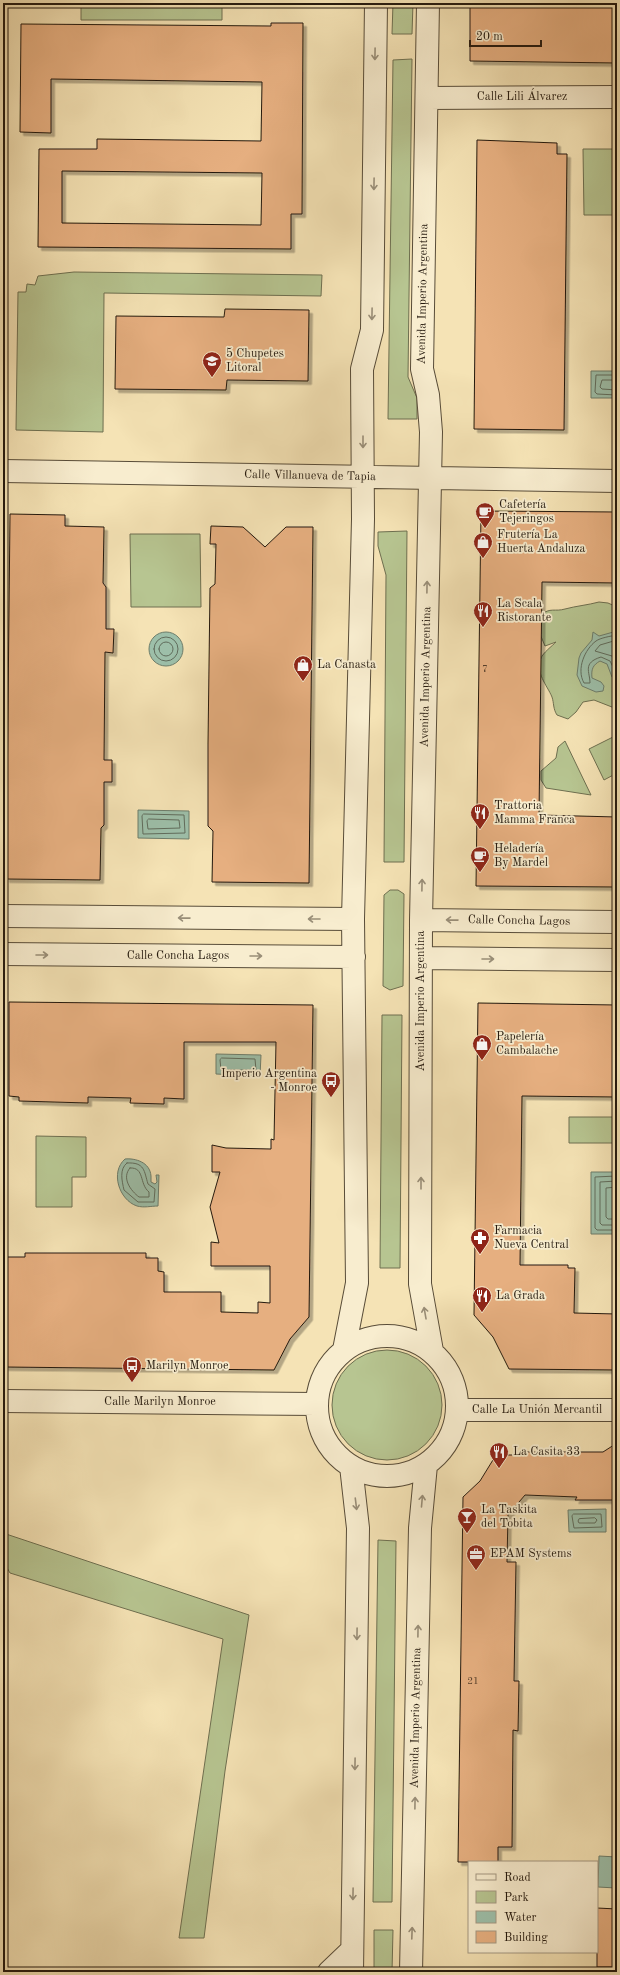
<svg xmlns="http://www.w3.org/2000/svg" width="620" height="1975" font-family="'Old Standard TT',serif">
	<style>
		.green { fill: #b7c591; stroke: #6e6f50 }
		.water { fill: #9dbfa9; stroke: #6d7d6b }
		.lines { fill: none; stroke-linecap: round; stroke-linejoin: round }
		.shore { stroke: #606c5c; stroke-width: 1 }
		.building { fill: #e6af80; stroke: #24190e; fill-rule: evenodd; filter: url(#shadow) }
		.minor-casing { stroke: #584c38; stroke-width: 24 }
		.minor { stroke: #f8edcf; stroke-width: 22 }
		.oneway { stroke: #998e78 }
		.labels { text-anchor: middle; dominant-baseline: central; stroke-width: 3.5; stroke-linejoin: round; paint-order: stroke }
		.number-label { font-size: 10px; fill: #543e2a }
		.street-label { font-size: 12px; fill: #24190e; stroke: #f8edcf }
		.poi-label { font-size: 12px; fill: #24190e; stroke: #f8edcf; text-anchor: start }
	</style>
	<defs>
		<filter id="shadow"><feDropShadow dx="3.5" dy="3.5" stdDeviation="0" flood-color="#0004"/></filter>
	</defs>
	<rect width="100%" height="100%" fill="#f5e3b5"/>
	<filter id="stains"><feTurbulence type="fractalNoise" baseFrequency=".005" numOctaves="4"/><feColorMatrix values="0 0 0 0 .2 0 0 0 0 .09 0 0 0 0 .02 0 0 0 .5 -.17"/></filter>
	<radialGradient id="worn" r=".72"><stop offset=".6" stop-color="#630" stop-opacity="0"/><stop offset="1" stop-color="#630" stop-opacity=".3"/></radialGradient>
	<path class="green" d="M81,3H222V20H81Z
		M393,3H413L412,34H392Z
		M412,59L408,377L417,398V419H388L393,60Z
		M583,149H614L615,215H584Z
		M74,272L322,275L321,296L104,293L103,432L16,430L18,292H26L27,284L35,285L38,276Z
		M407,531L404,862H384L386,575L378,546V532Z
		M130,534H200L201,607H131Z
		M599,602L608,603L617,607V613L615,614L617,616V709L594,700L583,702L576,712L568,719L557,715C553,709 554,703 552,697C547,685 535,673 541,658C543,653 552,646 556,642L545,646L540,634L541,615C550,607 555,612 565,609C576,606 588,605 599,602Z
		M617,735V773L604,780L589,749Z
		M565,741L591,795L546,788L541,780V771L556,758L558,747Z
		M390,890H398L404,894L403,986L390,990L383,986L384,895Z
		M382,1015H402L400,1268H380Z
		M569,1117H617V1143H569Z
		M36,1136L86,1137V1177H72V1207H36Z
		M332 1405a55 55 0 1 1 110 0a55 55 0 1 1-110 0Z
		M3,1533L249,1615L225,1771L204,1938H179L223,1639L10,1573L3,1561Z
		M378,1540L396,1541L392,1902H373Z
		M374,1930H393L392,1972H374Z"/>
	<path class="water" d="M591,371H617V398H591Z
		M617,631V679L612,677L607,664L600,661C593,665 591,669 592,678L601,682L604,686L603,691L596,692L582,686L577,675L579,658L581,653L592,640L593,632L599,636Z
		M149 649a17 17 0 1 1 34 0a17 17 0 1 1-34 0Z
		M138,810L189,811V839L138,838Z
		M216,1054L261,1055L260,1076L216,1074Z
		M125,1159C135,1158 150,1162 151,1176C151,1178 151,1180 151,1182L155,1184L157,1182L156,1175H159L158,1206C151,1206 144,1208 137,1206C119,1200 110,1172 125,1159Z
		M591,1172H617V1234H591Z
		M606,1509V1532H569L568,1510Z
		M599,1856L617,1857L616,1888L598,1887Z"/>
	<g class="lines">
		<path class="shore" d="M617,375H596L595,392L597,394L617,395
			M617,380H602L600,387L602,389L617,390
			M617,635C611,636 600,638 596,641C585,649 576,669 584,683H590C590,672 582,663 601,657L610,661L617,675
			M154 649a12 12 0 1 1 24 0a12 12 0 1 1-24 0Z
			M617,640L600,645L595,651L612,656L617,664
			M159 649a7 7 0 1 1 14 0a7 7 0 1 1-14 0Z
			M144,814L184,815L185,833L143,834L142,816Z
			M149,819L179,820L180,828L148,829L147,821Z
			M222,1058L255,1059L256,1070H221L220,1060Z
			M127,1163C145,1162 144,1171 148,1184L155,1189L154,1202H138L124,1190C122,1181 119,1169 127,1163Z
			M130,1168C145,1167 139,1184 149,1192V1197H139C131,1191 121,1178 130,1168Z
			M617,1176L595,1177V1228L597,1230H617
			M617,1181L600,1182V1223L602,1225H617
			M617,1187L606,1188V1217L608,1219H617
			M574,1514H601L602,1527L574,1528L572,1516Z
			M595,1518L597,1520L595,1523H579L578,1521L579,1519Z"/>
	</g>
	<path class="building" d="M470,3H617V63L470,61Z
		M271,23H303L302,214H291V249L38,247L39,149H97V139L261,141L262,82L51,79V133L20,132L21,24L271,26ZM62,171L262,173L261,225L62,223Z
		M477,140L557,143V154H567L564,430L474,429Z
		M225,309L309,310L308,381L227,380L226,390L115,389L116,316L224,317Z
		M481,511L617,512V583L542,582L539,815L617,817V887L476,886Z
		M10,514L65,515V526L104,527L103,583L106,587V629H114L113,653L105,652L104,760H112V782H104V825L101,828L100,880L6,879V829L3,825V808L7,806Z
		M211,526L243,527L265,547L286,527H313L309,883L212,882L213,831L208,826V744L210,588L215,584L216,544H210Z
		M9,1002L313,1005L309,1317L290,1339L274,1370L5,1367L7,1257H25V1253H146V1258H158V1271L164,1272V1292H221V1312L258,1313V1302L270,1303V1266H211V1242L219,1243L210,1207L220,1172H212V1145L226,1148L271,1149V1139L274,1140L276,1042H184V1099L164,1098V1104L130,1103L131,1098L88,1097V1103L19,1101V1097L9,1096Z
		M478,1003L617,1005V1097L522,1096L520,1265H568V1268H575L574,1313L617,1314V1370L509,1369L493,1337L474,1315Z
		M617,1443V1500H575L577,1497L525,1495L508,1515L507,1562H516L514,1681H519L518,1731L513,1730L512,1847H498V1862H458L463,1497L480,1481L496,1455H519L522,1452H603Z
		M597,1908L617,1909V1967H597Z"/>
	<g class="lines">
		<g class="minor-casing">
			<path id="minor" d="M428,3L422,369L428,395L431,432L421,920L420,1284L432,1351
				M427,98L617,97
				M3,471L617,481
				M3,916L353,919
				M421,920L617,922
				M3,954L354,957
				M421,958L617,960
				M317 1406a70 70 0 1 1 140 0a70 70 0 1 1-140 0Z
				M344,1350L357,1283L353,919L363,519L362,369L372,330L376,3
				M3,1401L317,1404
				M458,1410H617
				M351,1466L358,1528L352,1972
				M329,1972L352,1950
				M411,1972L420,1528L426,1465"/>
		</g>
		<use href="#minor" class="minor"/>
	</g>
	<defs><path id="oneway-shaft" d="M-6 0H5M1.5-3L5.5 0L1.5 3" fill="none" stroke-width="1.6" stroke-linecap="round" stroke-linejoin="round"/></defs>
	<g class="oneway">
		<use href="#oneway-shaft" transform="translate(375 54) rotate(91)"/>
		<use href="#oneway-shaft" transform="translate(374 184) rotate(91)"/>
		<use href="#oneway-shaft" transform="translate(372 314) rotate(91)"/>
		<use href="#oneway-shaft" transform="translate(363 442) rotate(90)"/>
		<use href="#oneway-shaft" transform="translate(427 587) rotate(-89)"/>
		<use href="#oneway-shaft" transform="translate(422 885) rotate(-89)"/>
		<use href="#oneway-shaft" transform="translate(184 918) rotate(-179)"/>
		<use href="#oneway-shaft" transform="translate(314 919) rotate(-180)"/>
		<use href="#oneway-shaft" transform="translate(452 920) rotate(-179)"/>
		<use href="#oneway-shaft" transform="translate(42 955)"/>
		<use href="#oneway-shaft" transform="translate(256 956)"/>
		<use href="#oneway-shaft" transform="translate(488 959)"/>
		<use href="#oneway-shaft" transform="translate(421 1183) rotate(-90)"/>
		<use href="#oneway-shaft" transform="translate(425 1313) rotate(-100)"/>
		<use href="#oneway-shaft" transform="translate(422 1501) rotate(-85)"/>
		<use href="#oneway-shaft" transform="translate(356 1504) rotate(83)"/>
		<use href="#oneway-shaft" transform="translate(418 1631) rotate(-89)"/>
		<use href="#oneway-shaft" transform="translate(357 1634) rotate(91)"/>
		<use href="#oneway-shaft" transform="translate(355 1764) rotate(91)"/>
		<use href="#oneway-shaft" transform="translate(415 1803) rotate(-89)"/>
		<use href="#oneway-shaft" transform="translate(353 1894) rotate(91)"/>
		<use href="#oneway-shaft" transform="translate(412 1933) rotate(-88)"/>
	</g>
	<defs>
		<g id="school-pin" transform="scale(1)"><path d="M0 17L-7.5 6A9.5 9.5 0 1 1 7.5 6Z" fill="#8f2418" stroke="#f8edcf"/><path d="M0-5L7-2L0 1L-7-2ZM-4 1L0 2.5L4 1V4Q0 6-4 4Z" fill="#fff"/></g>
		<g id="cafe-pin" transform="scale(1)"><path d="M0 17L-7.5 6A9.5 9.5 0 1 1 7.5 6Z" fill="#8f2418" stroke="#f8edcf"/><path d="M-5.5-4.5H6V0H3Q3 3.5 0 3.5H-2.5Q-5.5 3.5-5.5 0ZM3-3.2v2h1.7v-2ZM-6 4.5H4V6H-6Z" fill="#fff"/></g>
		<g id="shop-pin" transform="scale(1)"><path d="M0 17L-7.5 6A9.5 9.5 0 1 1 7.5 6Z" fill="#8f2418" stroke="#f8edcf"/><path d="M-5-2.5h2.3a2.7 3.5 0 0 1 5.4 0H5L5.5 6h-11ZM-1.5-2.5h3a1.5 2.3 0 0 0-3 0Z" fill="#fff"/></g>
		<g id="restaurant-pin" transform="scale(1)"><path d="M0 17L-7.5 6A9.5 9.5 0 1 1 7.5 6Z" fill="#8f2418" stroke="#f8edcf"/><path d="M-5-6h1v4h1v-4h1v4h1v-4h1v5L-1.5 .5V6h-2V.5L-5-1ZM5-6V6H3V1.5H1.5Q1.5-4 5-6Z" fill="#fff"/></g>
		<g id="bus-pin" transform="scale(1)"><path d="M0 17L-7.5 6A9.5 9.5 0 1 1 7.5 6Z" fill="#8f2418" stroke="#f8edcf"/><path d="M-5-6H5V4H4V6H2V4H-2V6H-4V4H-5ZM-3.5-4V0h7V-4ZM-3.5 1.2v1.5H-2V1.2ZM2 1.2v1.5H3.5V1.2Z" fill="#fff"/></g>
		<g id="pharmacy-pin" transform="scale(1)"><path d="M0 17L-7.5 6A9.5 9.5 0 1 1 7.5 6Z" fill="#8f2418" stroke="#f8edcf"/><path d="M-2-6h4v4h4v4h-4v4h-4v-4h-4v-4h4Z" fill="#fff"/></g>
		<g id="bar-pin" transform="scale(1)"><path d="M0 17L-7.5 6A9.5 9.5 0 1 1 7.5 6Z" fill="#8f2418" stroke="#f8edcf"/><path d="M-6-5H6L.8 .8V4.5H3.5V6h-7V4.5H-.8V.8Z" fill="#fff"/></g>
		<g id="office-pin" transform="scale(1)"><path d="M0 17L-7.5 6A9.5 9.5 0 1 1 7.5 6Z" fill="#8f2418" stroke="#f8edcf"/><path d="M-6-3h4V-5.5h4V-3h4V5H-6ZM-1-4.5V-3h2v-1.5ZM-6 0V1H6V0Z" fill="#fff"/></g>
	</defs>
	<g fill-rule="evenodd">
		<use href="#school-pin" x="212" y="361"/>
		<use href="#cafe-pin" x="485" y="512"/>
		<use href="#shop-pin" x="483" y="542"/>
		<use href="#restaurant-pin" x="483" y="611"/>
		<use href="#shop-pin" x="303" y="665"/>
		<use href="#restaurant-pin" x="480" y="813"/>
		<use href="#cafe-pin" x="480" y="856"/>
		<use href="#shop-pin" x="482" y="1044"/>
		<use href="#bus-pin" x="331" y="1081"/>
		<use href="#pharmacy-pin" x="480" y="1238"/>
		<use href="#restaurant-pin" x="482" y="1296"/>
		<use href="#bus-pin" x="132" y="1366"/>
		<use href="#restaurant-pin" x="499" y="1452"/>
		<use href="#bar-pin" x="467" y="1517"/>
		<use href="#office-pin" x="476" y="1554"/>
	</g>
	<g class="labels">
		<g class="number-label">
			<text x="485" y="669">7</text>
			<text x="473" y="1681">21</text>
		</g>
		<g class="street-label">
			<text x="522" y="97">Calle Lili Álvarez</text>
			<text transform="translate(423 294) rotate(-89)">Avenida Imperio Argentina</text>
			<text transform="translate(310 476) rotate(1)">Calle Villanueva de Tapia</text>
			<text transform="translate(426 677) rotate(-89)">Avenida Imperio Argentina</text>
			<text transform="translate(519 921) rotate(1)">Calle Concha Lagos</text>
			<text x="178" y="956">Calle Concha Lagos</text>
			<text transform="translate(421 1001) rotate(-90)">Avenida Imperio Argentina</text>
			<text x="160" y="1402">Calle Marilyn Monroe</text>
			<text x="537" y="1410">Calle La Unión Mercantil</text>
			<text transform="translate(416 1718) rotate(-89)">Avenida Imperio Argentina</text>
		</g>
		<g class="poi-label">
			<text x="226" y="354">5 Chupetes<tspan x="226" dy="14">Litoral</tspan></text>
			<text x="499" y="505">Cafetería<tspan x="499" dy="14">Tejeringos</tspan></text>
			<text x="497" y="535">Frutería La<tspan x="497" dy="14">Huerta Andaluza</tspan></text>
			<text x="497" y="604">La Scala<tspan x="497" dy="14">Ristorante</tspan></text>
			<text x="317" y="665">La Canasta</text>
			<text x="494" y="806">Trattoria<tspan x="494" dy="14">Mamma Franca</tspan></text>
			<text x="494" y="849">Heladería<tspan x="494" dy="14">By Mardel</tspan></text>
			<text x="496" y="1037">Papelería<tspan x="496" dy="14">Cambalache</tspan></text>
			<text x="317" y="1074" text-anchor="end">Imperio Argentina<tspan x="317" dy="14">- Monroe</tspan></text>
			<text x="494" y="1231">Farmacia<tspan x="494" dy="14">Nueva Central</tspan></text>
			<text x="496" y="1296">La Grada</text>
			<text x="146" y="1366">Marilyn Monroe</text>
			<text x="513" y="1452">La Casita 33</text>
			<text x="481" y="1510">La Taskita<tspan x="481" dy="14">del Tobita</tspan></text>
			<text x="490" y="1554">EPAM Systems</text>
		</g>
	</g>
	<rect width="620" height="1975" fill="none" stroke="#f5e3b5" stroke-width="16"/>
	<rect x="4" y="4" width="612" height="1967" fill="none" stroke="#24190e" stroke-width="2"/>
	<rect x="8" y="8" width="604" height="1959" fill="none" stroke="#24190e"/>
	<rect x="468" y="1861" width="130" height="92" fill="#f8edcf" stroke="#a39882"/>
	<rect x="476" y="1874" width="20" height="6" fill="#f8edcf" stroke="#a39882"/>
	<text x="504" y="1881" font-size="12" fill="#24190e">Road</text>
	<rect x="476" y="1891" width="20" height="12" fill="#b7c591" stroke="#a39882"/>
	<text x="504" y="1901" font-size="12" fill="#24190e">Park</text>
	<rect x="476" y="1911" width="20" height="12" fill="#9dbfa9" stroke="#a39882"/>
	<text x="504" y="1921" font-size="12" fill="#24190e">Water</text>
	<rect x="476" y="1931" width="20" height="12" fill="#e6af80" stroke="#a39882"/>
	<text x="504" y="1941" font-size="12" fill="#24190e">Building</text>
	<path d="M470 40v6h71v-6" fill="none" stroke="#24190e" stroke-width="2"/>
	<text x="476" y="40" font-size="12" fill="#24190e" stroke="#f8edcf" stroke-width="3" paint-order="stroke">20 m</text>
	<rect width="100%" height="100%" filter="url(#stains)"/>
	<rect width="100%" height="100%" fill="url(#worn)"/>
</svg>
